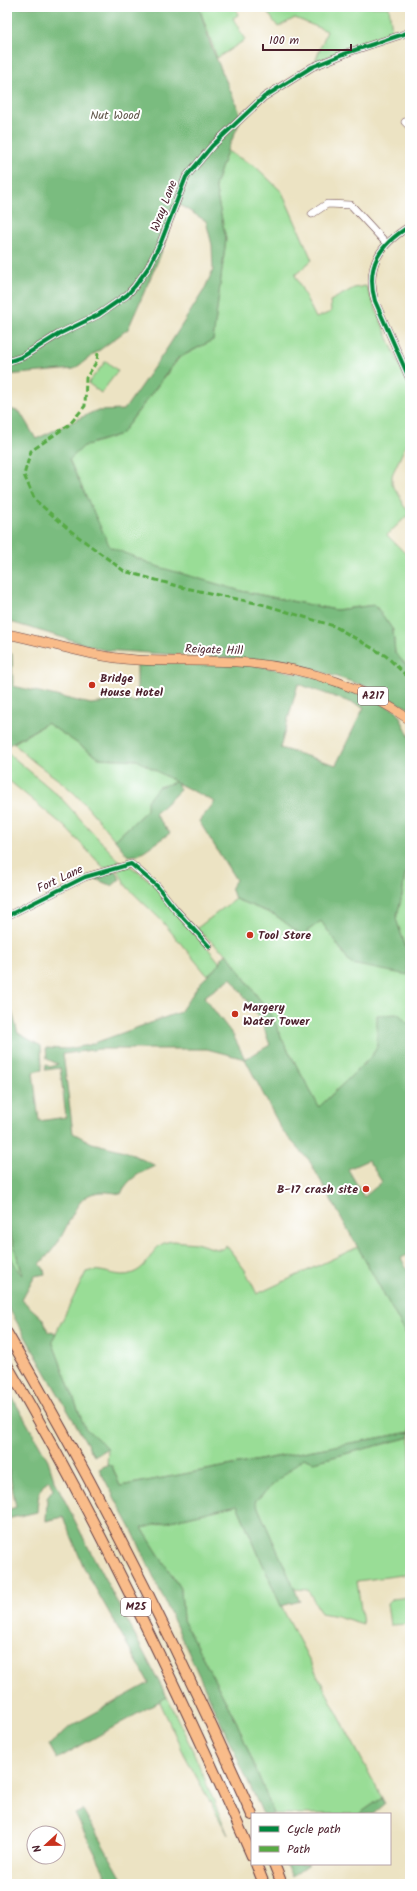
<svg xmlns="http://www.w3.org/2000/svg" width="417" height="1891" font-family="Kalam,sans-serif">
	<style>
		.green { fill: #99dd96; stroke: #727e60 }
		.forest { fill: #7abc7f; stroke: #626e55; fill-rule: evenodd }
		.lines { fill: none; stroke-linecap: round; stroke-linejoin: round }
		.minor-casing { stroke: #623c42; stroke-width: 8 }
		.major-casing { stroke: #623c42; stroke-width: 10 }
		.highway-casing { stroke: #623c42; stroke-width: 12 }
		.minor { stroke: #fff; stroke-width: 7 }
		.major { stroke: #f9bc8a; stroke-width: 9 }
		.highway { stroke: #f9bc8a; stroke-width: 10 }
		.quiet { stroke: #57aa44; stroke-width: 3; stroke-dasharray: 6 3; stroke-linecap: butt }
		.cycleway-casing { stroke: #fff; stroke-width: 6 }
		.cycleway { stroke: #00873e; stroke-width: 4 }
		.poi-dot { fill: #c8321e; stroke: #fff; stroke-width: 1.5 }
		.labels { text-anchor: middle; dominant-baseline: central; stroke-width: 4; stroke-linejoin: round; paint-order: stroke }
		.shield { fill: #fff; stroke: #80626b; stroke-width: 1 }
		.shield-label { font-size: 11px; font-weight: bold; fill: #4a1f2b }
		.park-label { font-size: 12px; fill: #62584b; stroke: #fff }
		.street-label { font-size: 12px; fill: #4a1f2b; stroke: #fff }
		.poi-label { font-size: 12px; font-weight: bold; fill: #4a1f2b; stroke: #fff; text-anchor: start }
	</style>
	<rect width="100%" height="100%" fill="#fff"/>
	<filter id="ink" filterUnits="userSpaceOnUse"><feTurbulence type="fractalNoise" baseFrequency=".025" numOctaves="2"/><feDisplacementMap in="SourceGraphic" scale="8" xChannelSelector="R" yChannelSelector="G"/><feConvolveMatrix kernelMatrix="1 2 1 2 8 2 1 2 1" color-interpolation-filters="sRGB"/></filter>
	<filter id="wash" filterUnits="userSpaceOnUse"><feTurbulence type="fractalNoise" baseFrequency=".012" numOctaves="4" result="noise"/><feDisplacementMap in="SourceGraphic" scale="16" xChannelSelector="R" yChannelSelector="G"/><feGaussianBlur stdDeviation="0.9" result="paint"/><feColorMatrix in="noise" values="0 0 0 0 0 0 0 0 0 0 0 0 0 0 0 0 0 1.4 0 .05"/><feComposite in="paint" operator="in"/></filter>
	<g filter="url(#wash)">
		<rect width="100%" height="100%" fill="#ece3c3"/>
		<path class="green" d="M199,7H236L238,15L233,18L245,40L217,58Z
			M267,7H389L392,31L315,62L327,31L295,18L278,27L268,13Z
			M227,151L256,167L282,192L312,260L295,275L316,318L331,312L330,301L354,288L366,286L403,373L410,383V436L392,475V484L402,500L403,505L410,513L387,535L410,558V669L395,653L393,630L375,605L336,610L241,591L161,568L109,547L69,459L84,446L121,434L179,358L213,340L226,239L215,186Z
			M106,361L118,371L101,393L88,383Z
			M47,723L99,758L137,760L177,782L115,840C101,824 89,807 74,793C54,774 32,764 14,743Z
			M7,752L59,796L120,862L104,868L64,826L7,779Z
			M130,866L153,883L221,964L207,975L161,920L127,887L117,869Z
			M410,869V1022L378,1036L377,1046L372,1056L319,1107L282,1039L274,1020L228,955L196,929L235,899L275,915L302,935L321,921L351,964L406,948L396,919L402,896L405,874Z
			M7,1223L23,1276C7,1261 7,1243 7,1223Z
			M172,1241L196,1243L216,1249H222L226,1245L245,1270L257,1294L358,1247L410,1341V1432L120,1486L113,1468L107,1465L108,1448L85,1429L52,1341L86,1272C101,1266 118,1280 133,1273C153,1265 149,1244 172,1241Z
			M410,1437V1574L357,1581L363,1624L337,1616L321,1613L308,1590L294,1589L255,1501L303,1457L314,1462Z
			M237,1505L281,1606L382,1798L359,1814H274L237,1723L183,1620L181,1590L142,1528Z
			M410,1597V1624L390,1625L387,1604L392,1599Z
			M167,1697L193,1751L228,1835L184,1754L159,1700Z"/>
		<path class="forest" d="M7,7H199L211,46L240,113L239,124L227,151L215,186L226,239L213,340L178,358L121,434L84,446L69,460L110,547L159,567L241,591L336,610L375,605L393,630L395,653L410,669V709L365,686L290,662L104,650L7,621V408L20,412L36,439L95,411L124,410L168,347L204,290L213,270L212,245L206,221L178,204L160,256L128,329L74,369L7,375Z
			M7,650L12,654L13,686L91,704L123,700L137,702V660L238,662L332,680L397,711L410,738V869L405,874L402,896L396,919L406,948L408,975L351,964L321,921L302,935L275,915L235,899L231,887L236,880L199,821L215,802L177,783L180,790L155,814L170,833L138,855L128,856L115,840L147,810V801L158,787L176,782L137,760L99,758L47,723L7,746ZM298,684L364,707L336,765L280,748Z
			M115,870L120,879L112,886L93,878Z
			M225,955H228L274,1020L282,1039L319,1107L372,1056L377,1046V1015L399,1014L407,1023L410,1022V1254L401,1258L410,1275V1341L309,1160L283,1132L245,1059L207,1049H99L63,1054L73,1133L92,1143L125,1151L156,1166C142,1171 127,1179 121,1194C78,1185 78,1207 61,1237C56,1247 47,1256 40,1264L44,1269L45,1274L35,1276L22,1300L44,1320L48,1332L56,1333L52,1341L85,1428L108,1448L94,1456L7,1305V1250L19,1272L23,1275L7,1223V994L18,1033L41,1046L42,1070L33,1072L39,1121L66,1117L60,1068L45,1070L46,1065L50,1067L58,1064L47,1059L46,1048L68,1049L89,1045L180,1012L201,982L220,964L221,958ZM231,978L261,1020L270,1045L245,1059L233,1035L204,997ZM368,1160L382,1182L364,1197L348,1169Z
			M7,1388L48,1460L54,1479L85,1541L167,1697L57,1759L49,1745L71,1726L149,1683L85,1570L63,1517L46,1521L47,1498L53,1490L49,1480C38,1487 38,1499 37,1512L7,1519V1510L16,1507L7,1461Z
			M410,1432V1437L314,1462L303,1458L255,1501L300,1601L281,1606L237,1505L142,1528L181,1590L183,1620L237,1723L274,1814H263L132,1530L99,1469L107,1465L112,1466L120,1486Z
			M382,1798L385,1804L373,1814H359Z
			M83,1810L125,1884H94L106,1875L75,1814Z
			M286,1864H309L292,1877Z"/>
	</g>
	<g filter="url(#ink)">
		<g class="lines">
			<g class="minor-casing">
				<path id="minor" d="M405,122L410,127
					M312,214L327,204L351,205L387,244
					M410,226C380,244 365,266 375,301L410,380
					M7,362L22,357L59,334L98,315L127,295L135,286L148,268L161,242L186,177L212,146L264,97L312,67L349,52L410,32
					M7,916L85,877L131,864L157,886L175,909L209,946"/>
			</g>
			<g class="major-casing">
				<path id="major" d="M7,634C52,643 90,657 137,660C171,662 204,660 237,662C300,666 359,683 410,720"/>
			</g>
			<g class="highway-casing">
				<path id="highway" d="M7,1333C98,1489 179,1650 252,1815
					M7,1365C99,1523 178,1689 252,1856
					M256,1864L264,1884
					M274,1864L282,1884"/>
			</g>
			<use href="#minor" class="minor"/>
			<use href="#major" class="major"/>
			<use href="#highway" class="highway"/>
			<path class="quiet" d="M98,353L97,361L86,378L85,406L70,424L31,451L24,475L35,500L72,532L124,571L181,587L265,605L334,626L386,656L410,679"/>
			<g class="cycleway-casing">
				<path id="cycleway" d="M410,226C380,244 365,266 375,301L410,380
					M7,362L22,357L59,334L98,315L127,295L135,286L148,268L161,242L186,177L212,146L264,97L312,67L349,52L410,32
					M7,916L85,877L131,864L157,886L175,909L209,946"/>
			</g>
			<use href="#cycleway" class="cycleway"/>
		</g>
	</g>
	<g class="poi-dot">
		<circle cx="92" cy="685" r="4"/>
		<circle cx="250" cy="935" r="4"/>
		<circle cx="235" cy="1014" r="4"/>
		<circle cx="366" cy="1189" r="4"/>
	</g>
	<g class="labels">
		<g class="shield">
			<rect x="358" y="687" width="30" height="18" rx="3"/>
			<rect x="121" y="1598" width="30" height="18" rx="3"/>
		</g>
		<g class="shield-label">
			<text x="373" y="696">A217</text>
			<text x="136" y="1607">M25</text>
		</g>
		<g class="park-label">
			<text x="115" y="115">Nut Wood</text>
		</g>
		<g class="street-label">
			<text transform="translate(164 206) rotate(-69)">Wray Lane</text>
			<text transform="translate(214 650) rotate(2)">Reigate Hill</text>
			<text transform="translate(60 879) rotate(-25)">Fort Lane</text>
		</g>
		<g class="poi-label">
			<text x="100" y="678">Bridge<tspan x="100" dy="14">House Hotel</tspan></text>
			<text x="258" y="935">Tool Store</text>
			<text x="243" y="1007">Margery<tspan x="243" dy="14">Water Tower</tspan></text>
			<text x="358" y="1189" text-anchor="end">B-17 crash site</text>
		</g>
	</g>
	<rect width="417" height="1891" fill="none" stroke="#fff" stroke-width="24"/>
	<rect x="251" y="1813" width="140" height="52" fill="#ffffff" stroke="#b7a5aa"/>
	<rect x="259" y="1826" width="20" height="6" fill="#00873e" stroke="#b7a5aa"/>
	<text x="287" y="1833" font-size="12" fill="#4a1f2b">Cycle path</text>
	<rect x="259" y="1846" width="20" height="6" fill="#57aa44" stroke="#b7a5aa"/>
	<text x="287" y="1853" font-size="12" fill="#4a1f2b">Path</text>
	<g transform="translate(46 1845) rotate(248)"><circle r="19" fill="#ffffff" stroke="#b7a5aa"/>
	<path d="M0-3L7 15L0 10L-7 15Z" fill="#c8321e"/>
	<text y="-6" font-size="11" font-weight="bold" text-anchor="middle" fill="#4a1f2b">N</text>
	</g>
	<path d="M263 44v6h88v-6" fill="none" stroke="#4a1f2b" stroke-width="2"/>
	<text x="269" y="44" font-size="12" fill="#4a1f2b" stroke="#ffffff" stroke-width="3" paint-order="stroke">100 m</text>
</svg>
